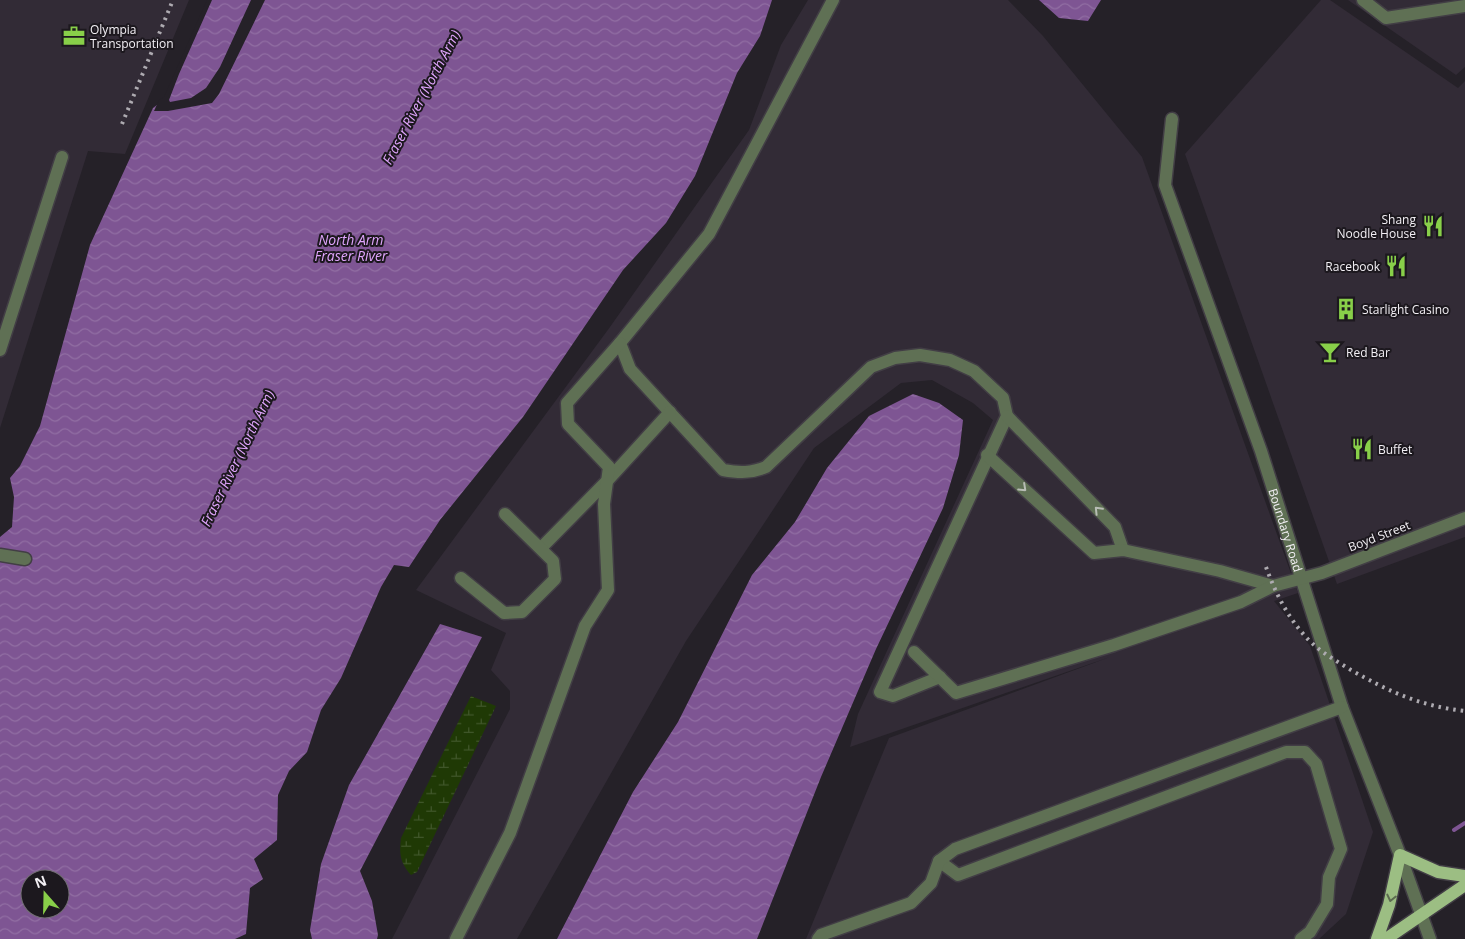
<svg xmlns="http://www.w3.org/2000/svg" width="1465" height="939" font-family="'Open Sans',sans-serif">
	<style>
		.built { fill: #322b36 }
		.wetland { fill: url(#wetland-marsh) }
		.water { fill: url(#water-waves); fill-rule: evenodd }
		.pier { fill: #252128 }
		.lines { fill: none; stroke-linecap: round; stroke-linejoin: round }
		.stream { stroke: #7e5593; stroke-width: 4 }
		.minor-casing { stroke: #423e45; stroke-width: 15 }
		.major-casing { stroke: #423e45; stroke-width: 15 }
		.minor { stroke: #5f7054; stroke-width: 12 }
		.major { stroke: #9cbe83; stroke-width: 12 }
		.rail { stroke: #aeabb1; stroke-width: 4; stroke-dasharray: 2.5 5; stroke-linecap: butt }
		.oneway { stroke: #b8bdb5 }
		.oneway2 { stroke: #5c6b50 }
		.labels { text-anchor: middle; dominant-baseline: central; stroke-width: 4; stroke-linejoin: round; paint-order: stroke }
		.poi-label { font-size: 12px; fill: #f3f0f5; stroke: #1c181e; text-anchor: start }
		.street-label { font-size: 12px; fill: #f3f0f5; stroke: #1c181e }
		.water-label { font-size: 14px; font-style: italic; fill: #e0a5fd; stroke: #1c181e }
	</style>
	<defs>
		<pattern id="wetland-marsh" width="20" height="14" patternUnits="userSpaceOnUse" patternTransform="scale(1.25)"><rect width="20" height="14" fill="#1f3905"/><path d="M1 5h8M5 5V1M11 12h8M15 12V8" fill="none" stroke="#40562a"/></pattern>
		<pattern id="water-waves" width="16" height="10" patternUnits="userSpaceOnUse" patternTransform="scale(1.25)"><rect width="16" height="10" fill="#7e5593"/><path d="M0 5q4-4 8 0t8 0" fill="none" stroke="#916ea3"/></pattern>
	</defs>
	<rect width="100%" height="100%" fill="#252128"/>
	<path class="built" d="M0,0H189L125,154L88,151L0,428Z
		M808,0H1008L1043,36L1142,157L1298,593L1274,601L1310,646L1373,832L1346,914L1319,939H806L889,738L1110,657L850,747L858,714L993,420L973,403L932,380L901,383L814,448L686,641L517,939H392L510,709V691L491,670L506,633L416,590L610,327L749,130L781,45Z
		M1321,0H1330L1458,88L1465,81V537L1337,584L1185,154Z
		M1348,0H1465V67L1456,75Z"/>
	<path class="wetland" d="M471,696L496,706L417,872L411,875C400,863 399,853 401,838Z"/>
	<path class="water" d="M209,0H772L760,36L737,73L695,176L666,223L623,270L523,417L440,520L409,567L394,565L381,587L341,678L321,710L307,752L289,771L278,795L277,840L254,859L263,879L250,888L246,934L235,939H0V537L12,527L14,497L10,478L20,466L40,426L90,245L153,108L166,98ZM30,879H60V909H30Z
		M1039,0H1101L1088,21L1059,18Z
		M913,394L939,403L963,420L959,455L943,508L876,649L821,777L757,939H557L633,792L678,722L752,575L795,522L827,468L869,416Z
		M440,624L482,637L360,871L372,901L378,935L377,939H312L310,930L321,864L349,785Z"/>
	<path class="pier" d="M207,0H212L179,74L169,100L170,102L191,98L206,88L220,67L251,0H265L219,94L212,103L168,111H154L159,100L164,97Z"/>
	<g class="lines">
		<path class="stream" d="M1454,830L1465,823"/>
		<g class="minor-casing">
			<g id="minor">
				<path d="M833,0L709,234L620,343L630,369L723,470C740,473 751,473 766,467L871,367L895,358L920,355L950,360L974,371L1003,398L1007,416L880,692L893,696L940,677"/>
				<path d="M1363,0L1386,18L1465,6"/>
				<path id="s1" d="M1172,119L1165,185L1261,451L1342,707L1400,855L1430,939"/>
				<path d="M0,350L62,157"/>
				<path d="M1007,416L1115,527L1123,550"/>
				<path d="M987,455L1094,553L1123,550L1220,571L1273,586L1322,573L1465,518"/>
				<path d="M542,547L608,480L670,412"/>
				<path d="M0,555L25,559"/>
				<path d="M461,578L504,613L522,612L555,579L553,561L505,514"/>
				<path d="M914,652L956,693L1114,645L1241,602L1273,586"/>
				<path d="M939,861L958,875L1286,752H1305L1316,764L1341,849L1329,877L1327,904L1310,932L1301,939"/>
				<path d="M456,939L510,833L585,626L608,590L604,504L609,467L568,424L567,403L620,343"/>
				<path d="M818,939L821,935L911,903L931,883L939,861L955,849L1342,707"/>
			</g>
		</g>
		<g class="major-casing">
			<path id="major" d="M1377,939L1389,905L1400,855L1438,872L1465,876
				M1386,939L1465,885"/>
		</g>
		<use href="#minor" class="minor"/>
		<use href="#major" class="major"/>
		<path class="rail" d="M122,124L173,0
			M1266,567C1275,592 1287,616 1305,636C1318,651 1335,660 1351,670C1390,692 1420,706 1465,711"/>
	</g>
	<defs><path id="oneway-chevron" d="M-2-3.5L2.5 0L-2 3.5" fill="none" stroke-width="1.6" stroke-linecap="round" stroke-linejoin="round" transform="scale(1.25)"/></defs>
	<g class="oneway">
		<use href="#oneway-chevron" transform="translate(1023 488) rotate(43)"/>
		<use href="#oneway-chevron" transform="translate(1098 510) rotate(-134)"/>
	</g>
	<use class="oneway2" href="#oneway-chevron" transform="translate(1391 898) rotate(103)"/>
	<defs>
		<g id="office-bare" transform="scale(1.725)"><path d="M-6-3h4V-5.5h4V-3h4V5H-6ZM-1-4.5V-3h2v-1.5ZM-6 0V1H6V0Z" fill="#88cf49" stroke="#1c181e" stroke-width="2.5" paint-order="stroke"/></g>
		<g id="restaurant-bare" transform="scale(1.725)"><path d="M-5-6h1v4h1v-4h1v4h1v-4h1v5L-1.5 .5V6h-2V.5L-5-1ZM5-6V6H3V1.5H1.5Q1.5-4 5-6Z" fill="#88cf49" stroke="#1c181e" stroke-width="2.5" paint-order="stroke"/></g>
		<g id="building-bare" transform="scale(1.725)"><path d="M-4-6H4V6H1V3H-1V6H-4ZM-2.5-4.3h1.7v1.8h-1.7ZM.8-4.3h1.7v1.8H.8ZM-2.5-1h1.7V.8h-1.7ZM.8-1h1.7V.8H.8Z" fill="#88cf49" stroke="#1c181e" stroke-width="2.5" paint-order="stroke"/></g>
		<g id="bar-bare" transform="scale(1.725)"><path d="M-6-5H6L.8 .8V4.5H3.5V6h-7V4.5H-.8V.8Z" fill="#88cf49" stroke="#1c181e" stroke-width="2.5" paint-order="stroke"/></g>
	</defs>
	<g fill-rule="evenodd">
		<use href="#office-bare" x="74" y="36"/>
		<use href="#restaurant-bare" x="1433" y="226"/>
		<use href="#restaurant-bare" x="1396" y="266"/>
		<use href="#building-bare" x="1346" y="309"/>
		<use href="#bar-bare" x="1330" y="352"/>
		<use href="#restaurant-bare" x="1362" y="449"/>
	</g>
	<g class="labels">
		<g class="poi-label">
			<text x="90" y="29">Olympia<tspan x="90" dy="14">Transportation</tspan></text>
			<text x="1416" y="219" text-anchor="end">Shang<tspan x="1416" dy="14">Noodle House</tspan></text>
			<text x="1380" y="266" text-anchor="end">Racebook</text>
			<text x="1362" y="309">Starlight Casino</text>
			<text x="1346" y="352">Red Bar</text>
			<text x="1378" y="449">Buffet</text>
		</g>
		<g class="street-label">
			<text stroke="none"><textPath href="#s1" startOffset="432">Boundary Road</textPath></text>
			<text transform="translate(1379 536) rotate(-21)">Boyd Street</text>
		</g>
		<g class="water-label">
			<text transform="translate(421 97) rotate(-62)">Fraser River (North Arm)</text>
			<text x="351" y="239">North Arm<tspan x="351" dy="16">Fraser River</tspan></text>
			<text transform="translate(237 458) rotate(-64)">Fraser River (North Arm)</text>
		</g>
	</g>
	<g transform="translate(45 894) rotate(340)"><circle r="24" fill="#1c181e" stroke="#726e74"/>
	<path d="M0-4L9 19L0 12L-9 19Z" fill="#88cf49"/>
	<text y="-8" font-size="14" font-weight="bold" text-anchor="middle" fill="#f3f0f5">N</text>
	</g>
</svg>
